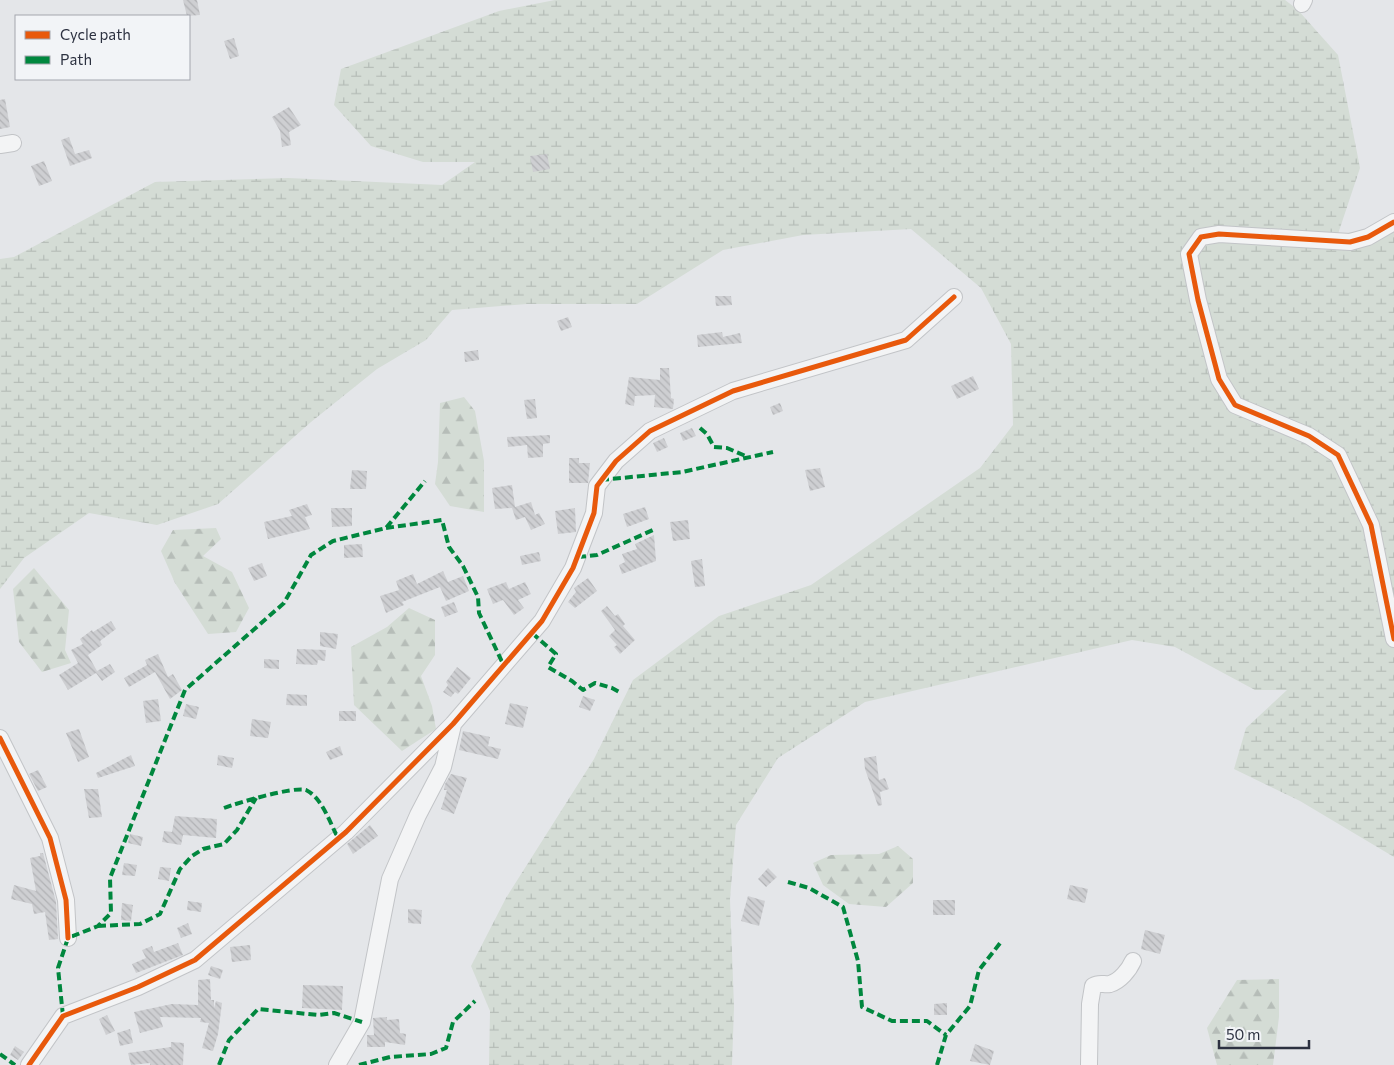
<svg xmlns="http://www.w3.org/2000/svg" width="1394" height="1065" font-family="Commissioner,sans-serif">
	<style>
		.forest { fill: url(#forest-firs) }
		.wetland { fill: url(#wetland-marsh) }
		.building { fill: url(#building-back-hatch) }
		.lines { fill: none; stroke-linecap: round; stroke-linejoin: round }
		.minor-casing { stroke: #c2c4c7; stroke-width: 18 }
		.minor { stroke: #f3f4f5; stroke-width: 16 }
		.quiet { stroke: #00873e; stroke-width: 4; stroke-dasharray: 8 4; stroke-linecap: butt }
		.cycleway-casing { stroke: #f2f4f7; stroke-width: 8 }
		.cycleway { stroke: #e8590c; stroke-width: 5 }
	</style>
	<defs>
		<pattern id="forest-firs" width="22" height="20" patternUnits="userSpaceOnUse" patternTransform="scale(1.25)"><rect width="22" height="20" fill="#d4dcd5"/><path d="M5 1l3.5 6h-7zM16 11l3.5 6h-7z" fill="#b6bdb8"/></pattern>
		<pattern id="wetland-marsh" width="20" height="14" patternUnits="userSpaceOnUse" patternTransform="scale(1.25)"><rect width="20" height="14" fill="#d4dcd5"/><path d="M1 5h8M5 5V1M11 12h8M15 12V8" fill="none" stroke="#b6bdb8"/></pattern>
		<pattern id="building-back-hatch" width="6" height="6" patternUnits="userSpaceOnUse" patternTransform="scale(1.25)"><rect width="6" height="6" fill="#cecfd2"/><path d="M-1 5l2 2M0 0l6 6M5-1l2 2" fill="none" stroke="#b1b2b5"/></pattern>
	</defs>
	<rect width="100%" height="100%" fill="#e4e6e9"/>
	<path class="forest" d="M464,397L475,411L484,461V512L450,506L435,484L438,462L440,403Z
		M216,528L221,539L203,556L232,572L249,608L236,632L208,634L175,583L161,551L173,530Z
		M34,568L69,610L65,650L71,663L42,672L19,642L13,589Z
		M409,608L435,620V655L421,676L432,706L436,729L402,751L354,705L351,647L387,627Z
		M898,846L913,859V883L886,907L849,904L823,885L813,863L831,855L879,854Z
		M1279,979V1017L1273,1065H1217L1207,1028L1237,980Z"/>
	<path class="wetland" d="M555,0H1285L1297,9L1338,55L1360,168L1338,234L1394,228V857L1300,801L1234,769L1246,728L1287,690H1255L1175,647L1132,640L865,702L778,758L736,825L730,899L734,1007L732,1065H489L490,1011L471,966L506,898L594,759L633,680L719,616L811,585L980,468L1013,425L1011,344L981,288L911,229L803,235L723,250L637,304H527L452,310L426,340L377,369L311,422L218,504L157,525L89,513L24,558L0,589V259L14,257L155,182L288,178L442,185L475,162H423L371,146L334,105L341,69L499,11Z"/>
	<path class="building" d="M183,0H197L200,15L187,16Z
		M234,38L239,56L230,59L224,41Z
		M5,99L10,127L0,129V100Z
		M289,107L301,125L289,132L291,145L282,147L280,131L272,117Z
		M69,137L75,154L89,150L92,158L70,166L61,140Z
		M547,154L550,169L533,172L530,156Z
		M44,161L52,181L39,186L31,166Z
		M715,296H731L732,305L716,306Z
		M568,317L572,327L561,331L557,321Z
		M722,332L723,337L740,333L742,343L698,347L697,335Z
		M478,350L479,360L465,362L464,352Z
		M660,368H669L671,398L674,399L673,409L654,407L655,395L635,396L634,406L625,404L629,377L660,380Z
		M973,376L979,389L957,399L951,386Z
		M535,399L537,418L527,419L524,400Z
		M780,403L783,411L773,415L770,407Z
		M692,428L696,436L683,441L680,433Z
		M550,435V443L543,444V457L528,458L527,445L508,447L507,437Z
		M664,438L668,447L657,452L653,443Z
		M569,458H579V463H590L588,483H569Z
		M820,468L825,487L810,491L805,470Z
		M352,470L367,471L366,489H350Z
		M512,485L515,507L531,502L535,515L539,513L545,524L531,530L525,517L516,520L512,508L495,509L492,488Z
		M307,504L312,515L305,517L310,529L268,539L264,522L292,516L289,510Z
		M645,507L649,519L627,527L623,514Z
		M331,508H352V526L332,527Z
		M575,508L576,532L558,534L555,511Z
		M688,520L690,539L673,541L670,522Z
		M654,535L656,561L622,574L619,565L625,562L622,554L637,549L635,544Z
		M362,544L363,557L344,558V545Z
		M539,552L541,561L522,565L520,556Z
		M702,559L705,586L695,587L691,561Z
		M262,563L267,576L254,581L248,568Z
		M443,571L448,582L463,576L469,591L446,601L440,587L402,602L404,605L386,613L380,596L399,590L396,581L413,574L417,584Z
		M588,578L597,591L575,608L568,602L576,592L574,588Z
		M506,582L509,589L525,582L531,594L518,600L524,608L514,615L503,600L493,604L487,589Z
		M454,602L458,612L445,617L441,607Z
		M607,606L615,616L618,614L625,624L623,626L635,640L620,654L614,647L617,645L609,636L615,630L601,611Z
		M111,621L116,629L100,641L102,645L88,655L97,671L110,664L115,672L102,681L96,673L68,690L59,675L78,663L71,650L83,644L80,639L92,630L93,632Z
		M320,632L338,634L336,649L320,646Z
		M297,649L326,650L325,661L318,660L317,665L296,664Z
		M158,654L168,677L173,674L182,690L170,699L155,672L129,687L124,678L147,665L145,660Z
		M264,659L279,660V669L264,668Z
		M457,667L471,678L458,694L455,692L451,697L443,692L448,685L446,682Z
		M287,694L307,695V706L286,705Z
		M583,696L595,700L590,711L579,707Z
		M158,699L161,721L146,723L143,701Z
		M510,703L528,707L523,728L505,724Z
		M186,704L199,707L196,719L183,716Z
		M339,711H356V721H339Z
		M252,719L271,722L268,738L250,736Z
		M79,729L89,757L78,762L66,733Z
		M463,731L490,737L488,746L501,749L498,759L459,750Z
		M340,746L343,755L330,760L326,752Z
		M131,755L135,766L98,778L96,773Z
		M218,755L234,758L232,768L217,765Z
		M876,756L879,780L885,778L889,789L880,792L882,805L878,806L865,769L864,758Z
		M38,770L47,787L38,791L29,774Z
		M451,774L467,778L454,814L441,809L447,790H444L445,784Z
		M84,789H98L102,817L89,818Z
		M175,816L217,819L216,838L183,835L181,845L162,842L164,831L172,832Z
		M370,825L378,836L353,854L347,844Z
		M130,834L143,837L141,846L128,843Z
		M40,853H43L56,902L58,939L49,940L45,912L34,914L32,904L11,899L14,885L36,891L30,858L40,856Z
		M124,863L137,865L135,876L122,875Z
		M160,867L171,868L169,881L158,879Z
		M768,868L777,877L766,887L758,879Z
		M1070,885L1088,889L1085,903L1067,899Z
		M748,896L765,901L759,926L741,921Z
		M933,900H955V915H933Z
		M188,901L202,903L201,912L187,910Z
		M122,903L133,905L131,921L121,920Z
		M408,909L422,910L421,924L408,923Z
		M188,923L192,934L181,938L177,928Z
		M1145,930L1165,935L1160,954L1141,949Z
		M178,943L183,955L136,973L132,964L146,958L142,950L152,946L154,952Z
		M250,945L251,960L232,962L230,947Z
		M211,966L223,970L220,979L208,975Z
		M210,979L211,1000H214V1008L216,1001L222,1003L218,1034L213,1051L202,1048L209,1023L200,1022L201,1018L160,1017L163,1027L140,1033L134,1012L172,1004L198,1005V980Z
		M303,985L343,986L342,1010L302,1008Z
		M947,1003V1015H934V1004Z
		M107,1015L115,1031L106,1035L99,1019Z
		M387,1017V1020L399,1019L400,1033L406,1034L405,1045L385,1042V1047H367V1035H374L373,1018Z
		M130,1029L133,1043L120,1046L117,1033Z
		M171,1042L184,1043L183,1065H150V1063L131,1065L128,1053L171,1047Z
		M975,1044L994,1051L990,1065L970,1061Z
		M15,1046L24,1052L18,1060L10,1055Z"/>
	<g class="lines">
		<g class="minor-casing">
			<path id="minor" d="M1302,4L1304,0
				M0,145L13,143
				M1394,222L1368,237L1350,242L1219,234L1201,237L1189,254L1198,300L1219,379L1235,405L1309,436L1338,455L1371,525L1394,639
				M0,738L50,838L66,900L68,938
				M29,1065L63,1016L138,987L195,960L346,832L453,724L542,621L573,568L594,513L597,486L616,461L650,431L733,391L906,340L954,297
				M337,1065L362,1022L390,879L418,815L443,767L453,725
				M1089,1065L1090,1004L1093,986C1100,982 1103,985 1110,984C1120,981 1129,970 1133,961"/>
		</g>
		<use href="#minor" class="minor"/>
		<path class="quiet" d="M700,428L707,434L714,447L727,448L748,457
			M601,480L682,472L773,452
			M386,528L442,520L449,547L463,566L478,597L479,613L504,666
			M578,557L597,555L653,530
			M532,633L556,654L548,667L572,681L583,690L595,683L612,688L621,693
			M224,808C237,803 294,786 306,790C321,797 329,820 336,834L346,832
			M788,882L809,888L843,907L858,961L862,1007L892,1021H927L946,1035
			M98,926L140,924L160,914L180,869L192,856L203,849L224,844L237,830L256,798
			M63,1016L58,968L68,938L98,926L111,913L110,878L185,690L284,603L311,555L333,541L386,528L425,481
			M0,1054L15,1065
			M219,1065L229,1040L258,1009L318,1015L334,1013L362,1022
			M359,1065L390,1057L431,1054L446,1048L453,1022L475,1001
			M937,1065L946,1035L970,1006L979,970L1001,942"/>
		<g class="cycleway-casing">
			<path id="cycleway" d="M1394,222L1368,237L1350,242L1219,234L1201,237L1189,254L1198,300L1219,379L1235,405L1309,436L1338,455L1371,525L1394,639
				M0,738L50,838L66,900L68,938
				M29,1065L63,1016L138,987L195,960L346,832L453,724L542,621L573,568L594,513L597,486L616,461L650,431L733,391L906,340L954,297"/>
		</g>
		<use href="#cycleway" class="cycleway"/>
	</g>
	<rect x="15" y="15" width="175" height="65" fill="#f2f4f7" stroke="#a3a6ae"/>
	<rect x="25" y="31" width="25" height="8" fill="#e8590c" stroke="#a3a6ae"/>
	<text x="60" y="40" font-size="15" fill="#2c3140">Cycle path</text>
	<rect x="25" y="56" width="25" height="8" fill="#00873e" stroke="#a3a6ae"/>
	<text x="60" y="65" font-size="15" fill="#2c3140">Path</text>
	<path d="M1219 1040v8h90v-8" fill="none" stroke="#2c3140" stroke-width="2.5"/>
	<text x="1226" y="1040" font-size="15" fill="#2c3140" stroke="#f2f4f7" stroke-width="4" paint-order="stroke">50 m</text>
</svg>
